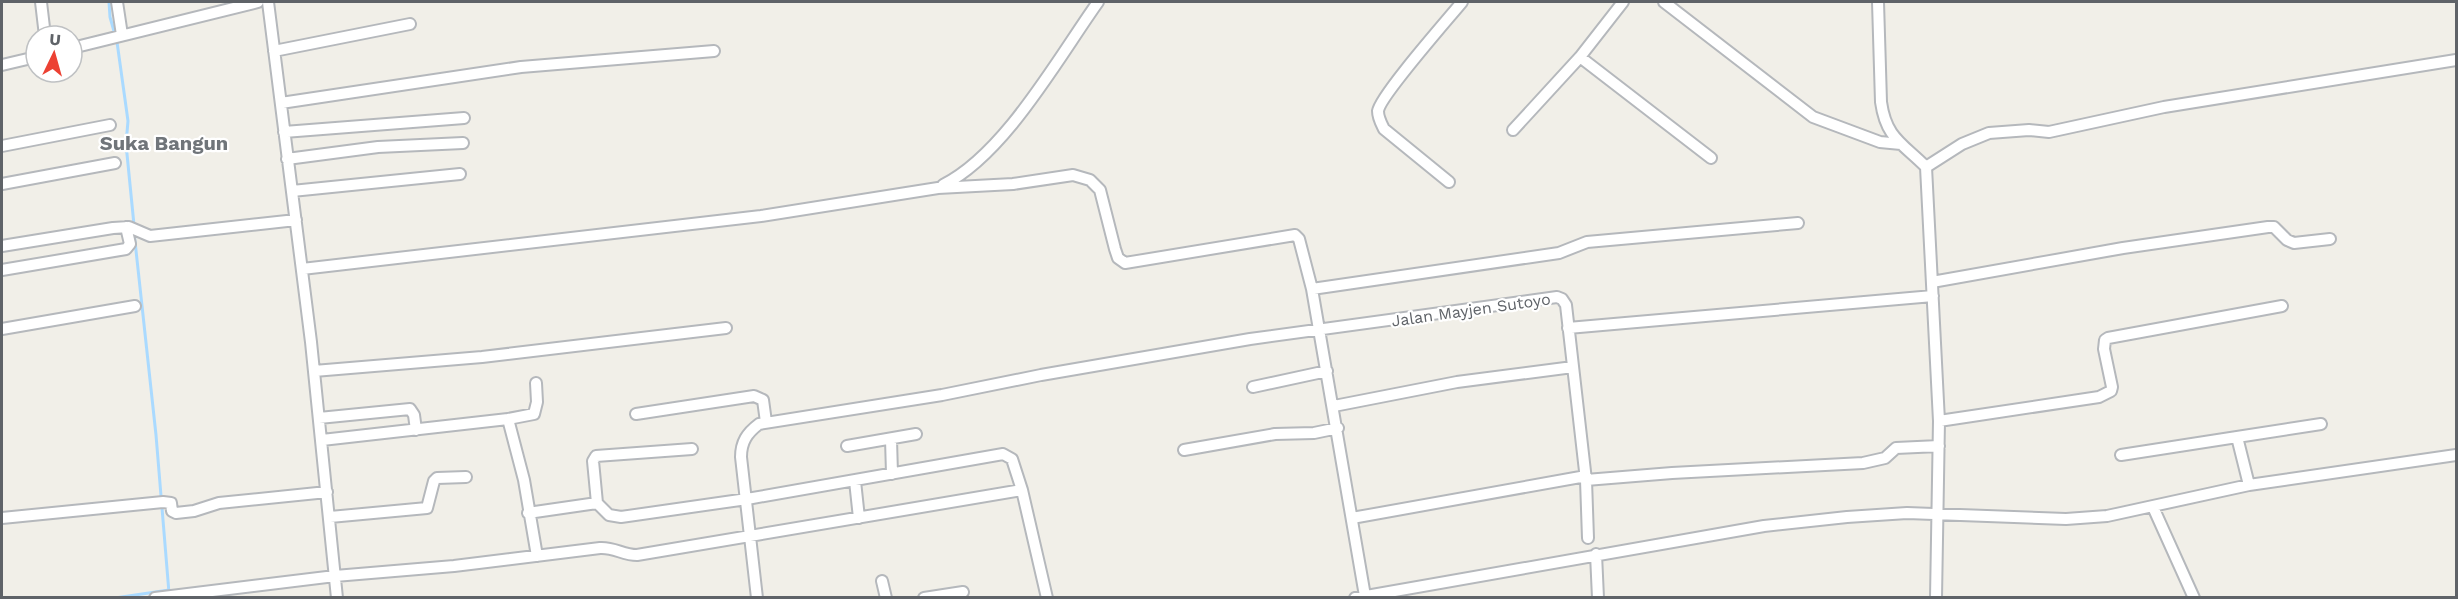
<svg xmlns="http://www.w3.org/2000/svg" width="2458" height="599" font-family="'Work Sans',sans-serif">
	<style>
		.lines { fill: none; stroke-linecap: round; stroke-linejoin: round }
		.stream { stroke: #aadaff; stroke-width: 3 }
		.minor-casing { stroke: #b5b8bc; stroke-width: 14 }
		.minor { stroke: #fff; stroke-width: 10 }
		.labels { text-anchor: middle; dominant-baseline: central; stroke-width: 4.5; stroke-linejoin: round; paint-order: stroke }
		.street-label { font-size: 16px; fill: #5f6368; stroke: #fff }
		.quarter-label { font-size: 20px; font-weight: bold; fill: #70757a; stroke: #fff }
	</style>
	<rect width="100%" height="100%" fill="#f1efe8"/>
	<g class="lines">
		<path class="stream" d="M109,2L110,17L117,42L128,121L126,144L134,225
			M134,232L156,435L169,593
			M115,598L169,590"/>
		<g class="minor-casing">
			<path id="minor" d="M41,2L45,36
				M117,2L122,35
				M268,2L311,342L337,598
				M1664,2L1813,117L1880,142L1901,144
				M1878,2L1881,102C1886,138 1902,143 1926,167L1939,421L1936,598
				M72,48L258,2
				M274,51L410,24
				M1580,57L1711,158
				M2,65L36,57
				M281,103L521,67L714,51
				M1513,130L1580,57L1623,2
				M284,132L464,118
				M2,146L110,125
				M287,159L378,147L463,143
				M1926,167L1962,144L1989,133L2029,130L2049,132L2164,107L2456,60
				M1449,182L1384,129C1381,123 1378,118 1378,111C1380,96 1448,19 1462,2
				M2,184L115,163
				M943,185C1005,154 1058,58 1098,2
				M292,191L460,174
				M2,246L113,228L129,227L150,236L296,220
				M302,269L761,216L938,188L1013,184L1073,175L1090,180L1100,190L1115,249L1118,258L1125,263L1295,235L1299,239L1312,289L1365,596
				M2,270L126,249L130,244L126,227
				M1932,282L2123,248L2268,227H2274L2287,240L2294,243L2330,239
				M1312,289L1559,253L1587,242L1798,223
				M1568,328L1933,296
				M2,329L135,306
				M314,371L482,357L726,328
				M1253,387L1327,371
				M1334,406L1457,382L1573,367
				M636,414L754,396L763,400L766,422
				M319,418L410,409L414,415L416,430
				M508,419L534,414L537,402L536,383
				M1939,421L2099,397L2111,391L2112,387L2104,349L2105,340L2108,338L2282,306
				M891,439L892,474
				M322,440L508,419L524,480L537,556
				M847,446L916,434
				M1184,450L1275,434L1314,433L1338,428
				M2121,455L2237,437
				M1586,480L1672,473L1863,463L1885,458L1896,448L1939,446
				M855,481L859,518
				M2249,485L2237,437L2321,424
				M597,503L593,461L596,456L692,449
				M2153,507L2194,598
				M528,513L597,503L609,515L621,517L747,499L1003,454L1012,459L1022,490L1047,598
				M330,517L427,508L434,481L437,478L466,477
				M2,518L163,502L171,503L172,511L176,513L194,511L219,503L327,492
				M1352,518L1586,476
				M1596,554L1598,598
				M882,581L886,598
				M155,598L335,576L454,566L600,548C614,547 623,555 637,555L1022,490
				M757,598L741,457C741,442 747,433 759,424L942,395L1041,375L1250,339L1557,297L1562,299L1566,305L1586,480L1588,538
				M924,598L963,592
				M1355,598L1764,526L1847,517L1907,513L2066,519L2107,516L2249,485L2456,455"/>
		</g>
		<use href="#minor" class="minor"/>
	</g>
	<g class="labels">
		<g class="street-label">
			<text transform="translate(1471 310) rotate(-8)">Jalan Mayjen Sutoyo</text>
		</g>
		<g class="quarter-label">
			<text x="164" y="143">Suka Bangun</text>
		</g>
	</g>
	<rect width="2458" height="599" fill="none" stroke="#5f6368" stroke-width="6"/>
	<g transform="translate(54 54) rotate(5)"><circle r="28" fill="#ffffff" stroke="#bfc1c3" stroke-width="1.5"/>
	<path d="M0-4.5L10 22L0 15L-10 22Z" fill="#ec4133"/>
	<text y="-9" font-size="16" font-weight="bold" text-anchor="middle" fill="#5f6368">U</text>
	</g>
</svg>
